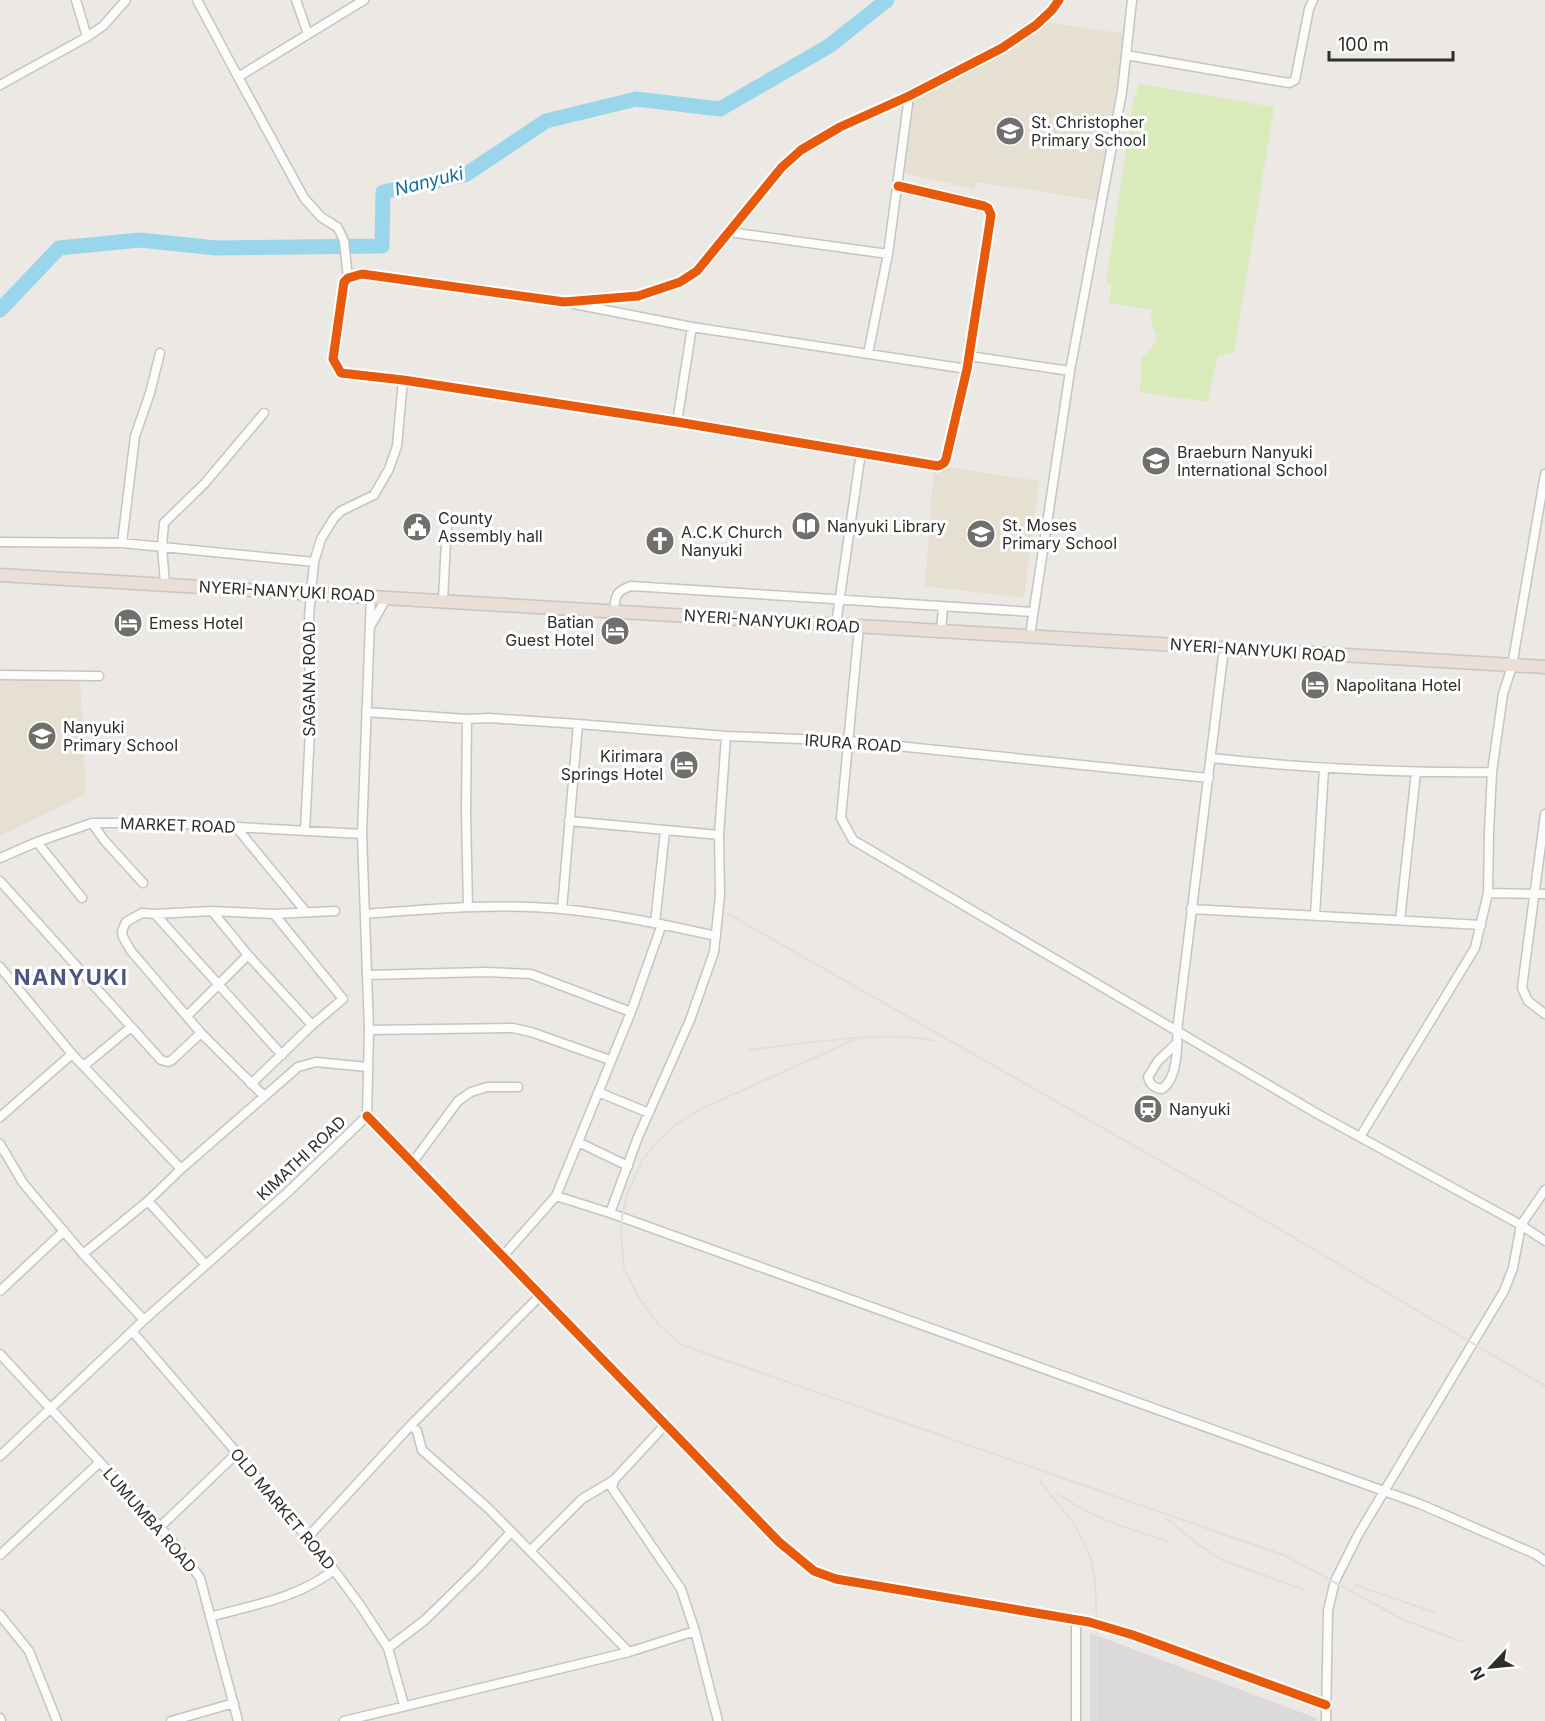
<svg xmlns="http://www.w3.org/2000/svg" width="1545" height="1721" font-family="Inter,sans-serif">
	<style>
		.industrial { fill: #dcd9db }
		.education { fill: #e6e0d3 }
		.pitch { fill: #d9eabb }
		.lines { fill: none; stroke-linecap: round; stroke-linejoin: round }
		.river { stroke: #99d6ec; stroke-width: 15 }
		.minor-casing { stroke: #c5c4c5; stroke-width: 11 }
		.highway-casing { stroke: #c6c5c4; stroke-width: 15 }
		.minor { stroke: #fcfcfb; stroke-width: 8 }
		.highway { stroke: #eadfd6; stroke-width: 12 }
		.rail { stroke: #dfdfe1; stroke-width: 2 }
		.cycleway-casing { stroke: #fff; stroke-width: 13 }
		.cycleway { stroke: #e8590c; stroke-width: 9 }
		.labels { text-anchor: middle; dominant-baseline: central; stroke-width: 6; stroke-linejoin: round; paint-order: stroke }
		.poi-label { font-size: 16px; fill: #2e2e2e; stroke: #fff; text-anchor: start }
		.street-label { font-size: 16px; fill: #2e2e2e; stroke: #fff }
		.water-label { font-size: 18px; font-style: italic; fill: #0d6fa3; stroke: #fff }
		.district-label { font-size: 22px; font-weight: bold; letter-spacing: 1.5px; fill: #4d5680; stroke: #fff }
	</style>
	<rect width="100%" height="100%" fill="#ece8e4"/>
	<path class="industrial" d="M1090,1633L1316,1718V1721H1090Z"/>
	<path class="education" d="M1041,21L1125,34L1099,201L977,182L974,189L903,173L916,89L996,48Z
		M934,465L1039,481L1024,598L925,586Z
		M0,677L80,678L86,794L0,836Z"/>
	<path class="pitch" d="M1139,84L1274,107L1234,352L1218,356L1207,402L1140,392L1142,358C1172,330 1146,336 1152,310L1109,303L1112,284L1106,283L1133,104Z"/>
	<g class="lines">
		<path class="river" d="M0,310L59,248L140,240L216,248L382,246L383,192L465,175L546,121L636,99L720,109L829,46L887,0"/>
		<g class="minor-casing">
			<path id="minor" d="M76,0L87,37
				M197,0L238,77L364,0
				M296,0L308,34
				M1126,55L1289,83L1295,80L1309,9L1313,0
				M238,77L304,198L321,217L337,227L340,232L344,241L348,278
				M0,85L87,37L103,26L126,0
				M898,186L984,206L988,208L991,215L967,369L946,459L944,463L938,466L677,422L403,380L341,373L333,359L344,282L348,278L362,274L564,302L638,296L680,282L697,271L782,167L801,150L840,127L909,96L1002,48L1036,25L1052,10L1059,0
				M729,232L888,254
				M574,304L692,327L967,369
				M868,354L888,254L909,96
				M969,356L1070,371
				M677,422L692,327
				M0,542L122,543L314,562
				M122,543L135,436L150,393L160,353
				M165,584L162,547L164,523L205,483L264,413
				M443,600L447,522
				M614,611C615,596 616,591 631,586L1033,612
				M836,624L861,452
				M371,625L387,597
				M859,627L841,818L853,840L1316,1113L1521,1225L1545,1241
				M941,631L943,607
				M1030,636L1070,371L1122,92L1132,0
				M0,675L99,676
				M366,712L467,719L489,718L578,724L726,736L849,741L1209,778
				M467,719L466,812L468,907
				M1211,758C1304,768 1398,773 1492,772
				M1545,814L1522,988L1528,1001L1545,1014
				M569,821L719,835L726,736
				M92,823L104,840L143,883
				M236,827L306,912
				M305,831L310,731L309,616L314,562L321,539L334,518L341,511L374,495L389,469L397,446L403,380
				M37,842L82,898
				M0,858L37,842L92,823H164L362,834
				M0,881L161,1060L168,1062L172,1060L201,1033
				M1488,893L1545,894
				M562,909L578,724
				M1191,909L1481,925
				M212,911L248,955L312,1025
				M155,914L282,1055
				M365,914C431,909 497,903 562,909C614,914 666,925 716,936
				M1315,915L1324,769
				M1400,920L1416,772
				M655,923L665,831
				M0,967L72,1054L181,1169
				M367,975L485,972L531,974L631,1012
				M187,1016L248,955
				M369,1030L513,1028L531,1032L610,1060
				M1177,1043L1158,1061L1148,1077C1150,1085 1154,1088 1162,1089C1177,1079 1178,1048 1177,1031L1224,648
				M85,1065L131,1027
				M251,1084L312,1025L343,999L274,914
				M598,1092L649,1113
				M264,1096L201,1033L149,972L131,951L123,937L122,931L126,922L142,913L155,914L212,911L274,914L335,911
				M367,1116L779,1542L814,1571L836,1579L1089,1622L1133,1635L1326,1705
				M0,1117L72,1054
				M1360,1137L1475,948L1488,893L1489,832L1492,772L1503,694L1512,666L1545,474
				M578,1142L628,1166
				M0,1144L23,1183L83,1254L144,1320
				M413,1162L458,1101L471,1092L487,1087H518
				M556,1196L610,1213L1420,1504L1535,1554L1545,1561
				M148,1201L206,1265
				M610,1213L638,1137L690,1020L714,952L720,895L719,835
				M83,1254L148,1201L181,1169L298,1067L316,1062L367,1067
				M503,1256L556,1196L631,1012L662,924
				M0,1291L64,1231
				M132,1331L237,1453L334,1570L360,1605L388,1648L404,1705
				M0,1354L160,1527L179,1549L200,1578L238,1721
				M666,1424L614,1480L612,1488L681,1589L695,1631L718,1721
				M411,1425L417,1431L422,1450L489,1509L629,1652
				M0,1456L144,1320L288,1192L367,1116L369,1030L362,834L371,596
				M160,1527L237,1453
				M307,1538L411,1425L540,1296
				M531,1550L582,1499L614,1480
				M0,1555L100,1462
				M0,1615L29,1651L57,1721
				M210,1617C253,1605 298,1598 334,1570
				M1076,1620V1721
				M388,1648L425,1620L479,1567L511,1532
				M0,1718L1,1721
				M171,1721L234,1703
				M344,1721L629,1652L695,1631
				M1326,1721L1328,1610L1335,1581L1358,1535L1504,1291L1513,1268L1521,1225L1545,1190"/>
		</g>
		<g class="highway-casing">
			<path id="highway" d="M0,575L1545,667"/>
		</g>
		<use href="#minor" class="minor"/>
		<use href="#highway" class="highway"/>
		<path class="rail" d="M728,914L1276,1227L1545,1386
			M856,1039L703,1108L675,1125L656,1143L642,1161L627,1195L622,1217L621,1235L624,1268L638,1296L658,1324L682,1345L1286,1556L1404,1620L1460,1641
			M748,1050C807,1044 880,1029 937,1041
			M1039,1480L1075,1525L1090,1556L1095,1579L1097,1625V1721
			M1057,1493C1091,1518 1129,1529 1169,1542
			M1166,1518L1199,1545L1222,1560L1305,1590
			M1355,1585L1436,1613"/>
		<g class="cycleway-casing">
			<path id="cycleway" d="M898,186L984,206L988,208L991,215L967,369L946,459L944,463L938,466L677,422L403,380L341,373L333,359L344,282L348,278L362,274L564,302L638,296L680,282L697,271L782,167L801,150L840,127L909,96L1002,48L1036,25L1052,10L1059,0
				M367,1116L779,1542L814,1571L836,1579L1089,1622L1133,1635L1326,1705"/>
		</g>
		<use href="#cycleway" class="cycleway"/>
	</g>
	<defs>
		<g id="school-disc" transform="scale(1.5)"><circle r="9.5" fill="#706f6e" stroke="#fff"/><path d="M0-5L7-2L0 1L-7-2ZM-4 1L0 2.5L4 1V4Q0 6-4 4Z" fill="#fff"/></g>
		<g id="library-disc" transform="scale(1.5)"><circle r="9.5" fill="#706f6e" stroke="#fff"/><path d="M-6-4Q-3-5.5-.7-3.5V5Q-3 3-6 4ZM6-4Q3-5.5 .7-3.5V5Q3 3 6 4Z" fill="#fff"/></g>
		<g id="civic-disc" transform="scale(1.5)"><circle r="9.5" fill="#706f6e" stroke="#fff"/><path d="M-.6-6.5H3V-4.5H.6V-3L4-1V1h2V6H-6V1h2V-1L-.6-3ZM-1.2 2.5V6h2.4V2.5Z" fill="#fff"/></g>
		<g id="church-disc" transform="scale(1.5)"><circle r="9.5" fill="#706f6e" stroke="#fff"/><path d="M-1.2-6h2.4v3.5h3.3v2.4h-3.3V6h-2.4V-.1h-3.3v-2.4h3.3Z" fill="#fff"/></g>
		<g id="hotel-disc" transform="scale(1.5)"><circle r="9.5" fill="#706f6e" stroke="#fff"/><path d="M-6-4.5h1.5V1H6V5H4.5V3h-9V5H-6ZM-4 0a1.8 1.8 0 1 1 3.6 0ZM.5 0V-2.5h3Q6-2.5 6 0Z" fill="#fff"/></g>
		<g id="station-disc" transform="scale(1.5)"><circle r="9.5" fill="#706f6e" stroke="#fff"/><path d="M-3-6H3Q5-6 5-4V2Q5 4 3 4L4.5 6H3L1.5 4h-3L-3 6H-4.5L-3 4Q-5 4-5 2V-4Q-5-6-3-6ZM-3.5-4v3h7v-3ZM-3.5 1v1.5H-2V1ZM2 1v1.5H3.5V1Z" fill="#fff"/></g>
	</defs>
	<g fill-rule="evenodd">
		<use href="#school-disc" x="1010" y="131"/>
		<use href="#school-disc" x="1156" y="461"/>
		<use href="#library-disc" x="806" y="526"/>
		<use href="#civic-disc" x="417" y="527"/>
		<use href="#school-disc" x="981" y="534"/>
		<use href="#church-disc" x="660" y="541"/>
		<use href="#hotel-disc" x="128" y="623"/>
		<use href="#hotel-disc" x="615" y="631"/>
		<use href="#hotel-disc" x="1315" y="685"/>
		<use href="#school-disc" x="42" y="736"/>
		<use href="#hotel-disc" x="684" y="765"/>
		<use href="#station-disc" x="1148" y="1109"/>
	</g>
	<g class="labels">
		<g class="poi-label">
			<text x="1031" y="122">St. Christopher<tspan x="1031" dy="18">Primary School</tspan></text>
			<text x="1177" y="452">Braeburn Nanyuki<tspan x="1177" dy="18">International School</tspan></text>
			<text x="438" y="518">County<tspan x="438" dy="18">Assembly hall</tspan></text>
			<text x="1002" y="525">St. Moses<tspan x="1002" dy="18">Primary School</tspan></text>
			<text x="827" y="526">Nanyuki Library</text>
			<text x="681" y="532">A.C.K Church<tspan x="681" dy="18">Nanyuki</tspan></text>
			<text x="594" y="622" text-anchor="end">Batian<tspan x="594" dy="18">Guest Hotel</tspan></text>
			<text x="149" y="623">Emess Hotel</text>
			<text x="1336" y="685">Napolitana Hotel</text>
			<text x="63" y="727">Nanyuki<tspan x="63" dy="18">Primary School</tspan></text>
			<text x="663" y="756" text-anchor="end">Kirimara<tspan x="663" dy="18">Springs Hotel</tspan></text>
			<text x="1169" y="1109">Nanyuki</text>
		</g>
		<g class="street-label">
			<text transform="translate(287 591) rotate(3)">NYERI-NANYUKI ROAD</text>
			<text transform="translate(772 621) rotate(4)">NYERI-NANYUKI ROAD</text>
			<text transform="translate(1258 650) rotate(4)">NYERI-NANYUKI ROAD</text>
			<text transform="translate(309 679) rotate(-90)">SAGANA ROAD</text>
			<text transform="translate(853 743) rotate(4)">IRURA ROAD</text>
			<text transform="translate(178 825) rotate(2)">MARKET ROAD</text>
			<text transform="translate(301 1158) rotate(-43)">KIMATHI ROAD</text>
			<text transform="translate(283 1509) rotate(50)">OLD MARKET ROAD</text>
			<text transform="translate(150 1520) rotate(49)">LUMUMBA ROAD</text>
		</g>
		<g class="water-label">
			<text transform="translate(429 181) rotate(-14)">Nanyuki</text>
		</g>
		<g class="district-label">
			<text x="71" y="977">NANYUKI</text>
		</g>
	</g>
	<g transform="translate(1491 1667) rotate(244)" stroke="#ffffff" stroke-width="4.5" paint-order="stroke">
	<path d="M0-4.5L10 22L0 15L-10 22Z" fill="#2e2e2e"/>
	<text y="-9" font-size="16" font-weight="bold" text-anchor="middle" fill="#2e2e2e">N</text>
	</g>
	<path d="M1329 51v9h124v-9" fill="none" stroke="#2e2e2e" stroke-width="3"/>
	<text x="1338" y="51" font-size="18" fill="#2e2e2e" stroke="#ffffff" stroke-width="4.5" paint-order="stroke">100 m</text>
</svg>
